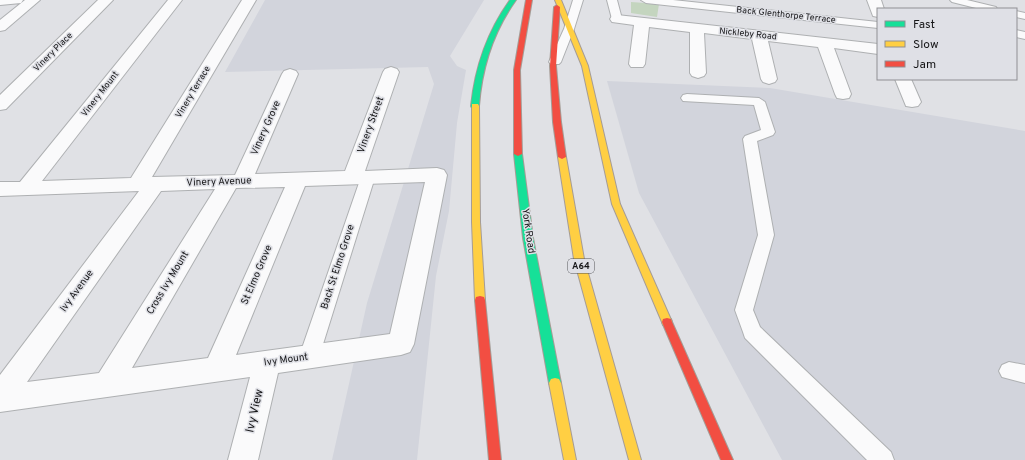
<svg xmlns="http://www.w3.org/2000/svg" width="1025" height="460" font-family="Overpass,sans-serif">
	<style>
		.built { fill: #d2d4dc }
		.green { fill: #c4d5bf }
		.lines { fill: none; stroke-linecap: round; stroke-linejoin: round }
		.lane-casing { stroke: #aeb0b2; stroke-width: 2 }
		.street-casing { stroke: #aeb0b2; stroke-width: 2 }
		.fast-casing { stroke: #a59c96; stroke-width: 2 }
		.slow-casing { stroke: #a59c96; stroke-width: 2 }
		.jam-casing { stroke: #a59c96; stroke-width: 2 }
		.lane { fill: #fafafb; fill-rule: evenodd }
		.street { fill: #fafafb; fill-rule: evenodd }
		.fast { fill: #16e098; fill-rule: evenodd }
		.slow { fill: #ffcf43; fill-rule: evenodd }
		.jam { fill: #f24e42; fill-rule: evenodd }
		.labels { text-anchor: middle; dominant-baseline: central; stroke-width: 3; stroke-linejoin: round; paint-order: stroke }
		.far-street-label { font-size: 9px; fill: #161618; stroke: #dfe0e6 }
		.shield { fill: #dfe0e6; stroke: #525356; stroke-width: 1 }
		.shield-label { font-size: 9px; font-weight: bold; fill: #161618 }
		.street-label { font-size: 10px; fill: #161618; stroke: #dfe0e6 }
		.near-street-label { font-size: 12px; fill: #161618; stroke: #dfe0e6 }
	</style>
	<rect width="100%" height="100%" fill="#e0e1e5"/>
	<path class="built" d="M265,0H484L450,56L457,66L466,70L457,123L449,211L436,276L417,460H332L367,303L434,84L428,67L225,72Z
		M607,81L770,88L1025,131V460H782L639,193Z"/>
	<path class="green" d="M631,2L659,4L657,17L631,13Z"/>
	<g class="lines">
		<g class="lane-casing">
			<path id="lane" d="M573,0H583L574,29L561,62L559,64H551L549,62L564,29Z
				M607,0H617L622,19L621,21H613L612,19Z
				M641,0H673L878,22V28L646,3Z
				M950,0H967L996,7L997,9H980L952,2Z
				M1016,11L1025,13V19L1016,17Z
				M1016,30L1025,32V39L1016,37Z
				M687,94L759,98L765,102L775,132L773,135L757,141L774,235L753,310L760,327L891,452L894,460H867L745,338L743,332L735,310L758,235L743,139L745,136L761,130L754,105L683,101L681,98L683,95Z
				M368,172L373,174L375,177L319,357L316,363L309,366L302,363L299,357L361,177L363,174Z
				M1009,362L1025,365V383L1002,377L999,371L1002,365Z"/>
		</g>
		<g class="street-casing">
			<path id="street" d="M0,0H23L21,3L0,5Z
				M25,0H40L5,30L0,31V20Z
				M98,0H113L6,109L0,110V95Z
				M168,0H182L42,181L131,178L242,0H256L152,177L235,175L282,74L284,71L290,69L296,71L298,74L255,174L345,171L383,72L385,69L391,67L397,69L399,72L365,171L437,168L444,170L447,175L414,344L410,352L401,355L278,373L258,460H228L250,377L0,412V375L139,191L0,196V182H20ZM425,182L390,334L236,355L305,186ZM285,187L208,358L132,368L236,188ZM215,189L99,373L27,382L161,191Z
				M867,0H881L884,9H878V17L873,16Z
				M617,15L878,44V54L834,48L851,94L849,98L843,99L837,98L835,94L818,47L768,41L777,79L775,82L769,84L763,82L761,79L752,39L704,33L706,73L704,76L698,78L692,76L690,73V32L649,27L645,64L643,67H631L629,64L634,25L612,22L610,19L612,16Z
				M895,79H911L921,102L918,106L912,107L906,106Z"/>
		</g>
		<g class="fast-casing">
			<path id="fast" d="M510,0H516C493,32 482,67 479,106L478,108H472L471,106C475,67 487,32 510,0Z
				M515,152H518L522,154L533,238L561,383L559,387L555,388L551,387L549,383L523,238L514,154Z"/>
		</g>
		<g class="slow-casing">
			<path id="slow" d="M555,0H561L588,66L620,204L672,322L671,325L667,326L663,325L662,322L612,204L582,66Z
				M472,104H478L479,106L480,222L485,300L484,303L480,304L476,303L475,300L472,222Z
				M559,155H562L566,157L584,259L641,460H629L574,259L558,157Z
				M555,378L559,379L561,383L576,460H564L549,383L551,379Z"/>
		</g>
		<g class="jam-casing">
			<path id="jam" d="M526,0H532L520,70L522,154L518,156L514,154V70Z
				M557,5L560,7L556,66L561,122L566,157L562,159L558,157L553,122L550,66L554,7Z
				M480,296L484,297L485,300L501,460H489L475,300L476,297Z
				M667,318L671,319L672,322L733,460H721L662,322L663,319Z"/>
		</g>
		<use href="#lane" class="lane"/>
		<use href="#street" class="street"/>
		<use href="#fast" class="fast"/>
		<use href="#slow" class="slow"/>
		<use href="#jam" class="jam"/>
	</g>
	<g class="labels">
		<g class="far-street-label">
			<text transform="translate(786 15) rotate(6)">Back Glenthorpe Terrace</text>
			<text transform="translate(748 34) rotate(6)">Nickleby Road</text>
			<text transform="translate(53 52) rotate(-45)">Vinery Place</text>
			<text transform="translate(193 92) rotate(-59)">Vinery Terrace</text>
			<text transform="translate(100 94) rotate(-52)">Vinery Mount</text>
		</g>
		<rect class="shield" x="568" y="259" width="26" height="14" rx="3"/>
		<g class="shield-label">
			<text x="581" y="266">A64</text>
		</g>
		<g class="street-label">
			<text transform="translate(371 125) rotate(-70)">Vinery Street</text>
			<text transform="translate(266 128) rotate(-66)">Vinery Grove</text>
			<text transform="translate(219 182) rotate(-2)">Vinery Avenue</text>
			<text transform="translate(528 231) rotate(82)">York Road</text>
			<text transform="translate(338 267) rotate(-72)">Back St Elmo Grove</text>
			<text transform="translate(257 275) rotate(-67)">St Elmo Grove</text>
			<text transform="translate(168 283) rotate(-59)">Cross Ivy Mount</text>
			<text transform="translate(77 291) rotate(-54)">Ivy Avenue</text>
			<text transform="translate(286 360) rotate(-8)">Ivy Mount</text>
		</g>
		<g class="near-street-label">
			<text transform="translate(255 411) rotate(-77)">Ivy View</text>
		</g>
	</g>
	<rect x="877" y="8" width="140" height="72" fill="#dfe0e6" stroke="#8f8f94"/>
	<rect x="885" y="21" width="20" height="6" fill="#16e098" stroke="#8f8f94"/>
	<text x="913" y="28" font-size="12" fill="#161618">Fast</text>
	<rect x="885" y="41" width="20" height="6" fill="#ffcf43" stroke="#8f8f94"/>
	<text x="913" y="48" font-size="12" fill="#161618">Slow</text>
	<rect x="885" y="61" width="20" height="6" fill="#f24e42" stroke="#8f8f94"/>
	<text x="913" y="68" font-size="12" fill="#161618">Jam</text>
</svg>
